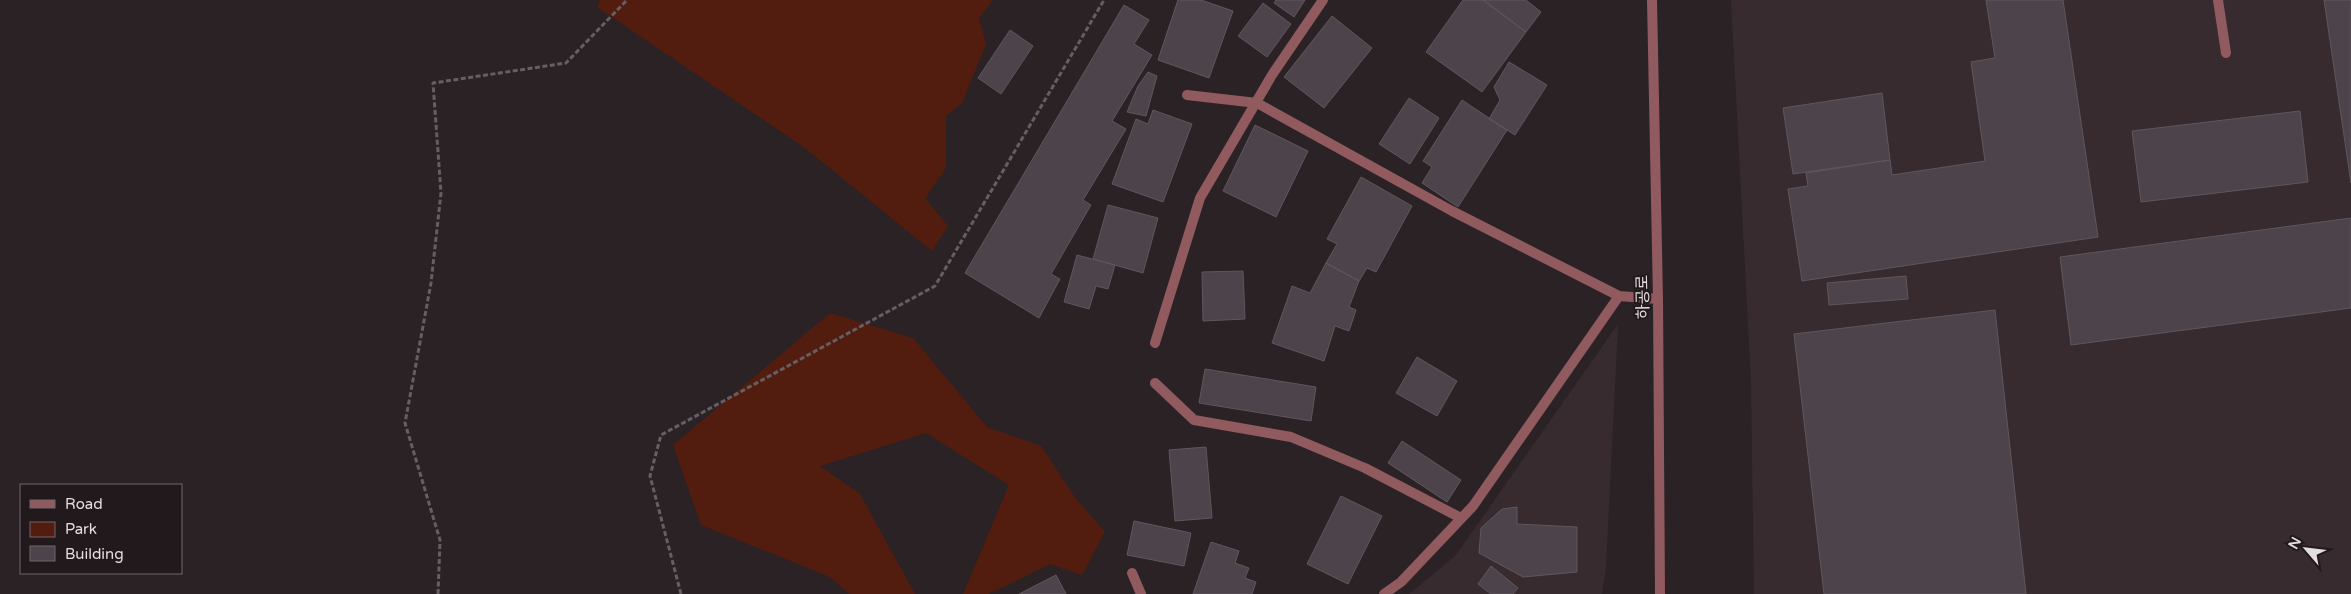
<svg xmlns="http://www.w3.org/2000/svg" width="2351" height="594" font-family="'Varela Round','Noto Sans KR',sans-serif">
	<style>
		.built { fill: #382b30 }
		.green { fill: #521d0f }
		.building { fill: #4c444a; stroke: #5f575d }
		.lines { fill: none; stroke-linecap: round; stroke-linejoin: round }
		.path { stroke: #665e61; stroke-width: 3; stroke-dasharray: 5 2.5; stroke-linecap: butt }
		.service { stroke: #915a5e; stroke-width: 10 }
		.minor { stroke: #915a5e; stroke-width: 10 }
		.tertiary { stroke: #915a5e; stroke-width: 10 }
		.labels { text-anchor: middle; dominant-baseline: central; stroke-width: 4; stroke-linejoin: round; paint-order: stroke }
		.street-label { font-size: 16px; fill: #e3dddf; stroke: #21191c }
	</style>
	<rect width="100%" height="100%" fill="#2b2225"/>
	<path class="built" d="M1731,0H2351V594H1754L1751,381Z
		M1618,324L1606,567L1602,594H1409L1456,555Z"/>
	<path class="green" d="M600,0H993L979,18L986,44L962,103L946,116V168L925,198L948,226L932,251L805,148L597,7Z
		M830,313L913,338L987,427L1041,446L1074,496L1105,532L1082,575L1050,564L989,594H963L1009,485L926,433L820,466L860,494L915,594H849L830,577L701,525L673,445Z"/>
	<path class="building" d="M1178,0H1201L1233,11L1209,78L1158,60Z
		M1276,0H1305L1294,17L1274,3Z
		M1463,0H1483L1526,32L1482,92L1426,52Z
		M1483,0H1526L1541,12L1526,32Z
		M1986,0H2063L2098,237L1802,281L1788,189L1808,186L1806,173L1890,160L1892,175L1985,161L1971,62L1995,58Z
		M2324,0H2351V183Z
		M1263,3L1291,24L1267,57L1238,36Z
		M1124,5L1149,20L1134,44L1152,55L1112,121L1126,129L1083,200L1091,205L1051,274L1060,279L1039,318L965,273Z
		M1332,16L1372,48L1324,108L1284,77Z
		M1010,30L1033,46L1001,94L978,78Z
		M1509,62L1547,85L1515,135L1489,119L1500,100L1494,87Z
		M1148,72L1157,76L1146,116L1127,112L1138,86Z
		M1882,93L1890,160L1793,174L1783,108Z
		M1409,98L1439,118L1410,164L1379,144Z
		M1462,100L1507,130L1458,207L1422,183L1432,167L1423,161Z
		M1153,110L1192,124L1163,202L1112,184L1136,119L1148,124Z
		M2300,111L2308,182L2141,202L2132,131Z
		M1255,125L1308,151L1276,217L1223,191Z
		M1361,177L1412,206L1376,272L1367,268L1359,281L1326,263L1337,244L1327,239Z
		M1108,205L1158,218L1143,273L1093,259Z
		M2351,218V308L2071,345L2060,257Z
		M1077,255L1115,265L1108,289L1096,286L1089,309L1064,302Z
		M1326,263L1359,281L1349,307L1356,310L1349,331L1335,326L1324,361L1272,343L1292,286L1310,293Z
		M1243,271L1245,319L1203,321L1202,272Z
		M1906,276L1908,299L1829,305L1827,283Z
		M1995,310L2026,594H1824L1794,334Z
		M1417,357L1457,381L1437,416L1396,393Z
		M1205,369L1316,387L1311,421L1199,403Z
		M1402,441L1461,480L1447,502L1388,463Z
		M1206,447L1212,518L1175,521L1169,450Z
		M1341,496L1382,516L1348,584L1307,564Z
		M1517,507V524L1577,527V572L1523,577L1479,553L1481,528L1502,509Z
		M1134,521L1191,533L1184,566L1127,555Z
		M1211,542L1239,551L1235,563L1249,568L1245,578L1256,582L1252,594H1193Z
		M1491,566L1518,588L1513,594H1491L1478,584Z
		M1056,575L1066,594H1019Z"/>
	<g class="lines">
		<path class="path" d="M438,594L440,540L405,423L431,283L441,193L433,83L566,63L627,0
			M681,594L650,476L661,435L935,286L1104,0"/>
		<path class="service" d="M2218,0L2226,53
			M1155,343L1200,198L1272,75L1323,0
			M1132,573L1141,594"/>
		<path class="minor" d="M1187,95L1257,103L1452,211L1619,296
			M1155,383L1194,420L1291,437L1365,468L1461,518
			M1384,594L1401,582L1473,506L1619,296L1658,299"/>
		<path class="tertiary" d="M1652,0L1658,299L1660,594"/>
	</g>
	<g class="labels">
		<g class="street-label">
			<text transform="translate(1643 297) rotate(-91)">하공로</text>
		</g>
	</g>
	<rect x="20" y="484" width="162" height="90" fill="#21191c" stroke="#6f676a"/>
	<rect x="30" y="500" width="25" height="8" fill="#915a5e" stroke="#6f676a"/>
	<text x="65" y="509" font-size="15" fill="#e3dddf">Road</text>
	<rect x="30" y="522" width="25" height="15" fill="#521d0f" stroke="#6f676a"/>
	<text x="65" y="534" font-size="15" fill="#e3dddf">Park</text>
	<rect x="30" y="546" width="25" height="15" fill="#4c444a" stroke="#6f676a"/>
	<text x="65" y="559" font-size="15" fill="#e3dddf">Building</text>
	<g transform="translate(2306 549) rotate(298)" stroke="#21191c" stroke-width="4" paint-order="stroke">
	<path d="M0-4L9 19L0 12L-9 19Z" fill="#e3dddf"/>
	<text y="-8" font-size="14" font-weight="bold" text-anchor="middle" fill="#e3dddf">N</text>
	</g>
</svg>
